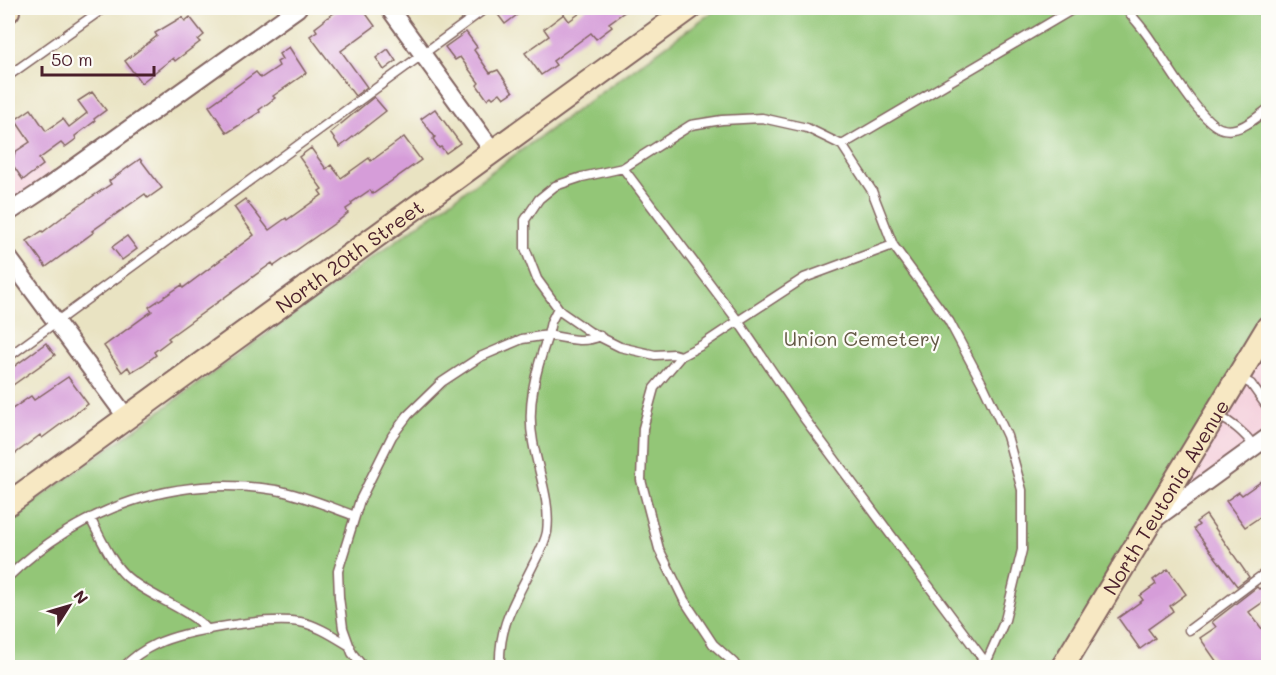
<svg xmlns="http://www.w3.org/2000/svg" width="1276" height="675" font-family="Mali,sans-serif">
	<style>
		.built { fill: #f4cfdc }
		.green { fill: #93c677; stroke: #6e7251; stroke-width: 1.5 }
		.building { fill: #d69dd9 }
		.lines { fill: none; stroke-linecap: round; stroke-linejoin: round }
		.service-casing { stroke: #826460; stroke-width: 11 }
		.minor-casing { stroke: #826460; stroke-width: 20 }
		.secondary-casing { stroke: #826460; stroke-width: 26 }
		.service { stroke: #fff; stroke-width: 8 }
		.minor { stroke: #fff; stroke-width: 16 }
		.secondary { stroke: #f7e8c3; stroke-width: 22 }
		.labels { text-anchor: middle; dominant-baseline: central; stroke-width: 4.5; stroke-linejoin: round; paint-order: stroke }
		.street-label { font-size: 20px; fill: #4a1f2b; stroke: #fdfcf7 }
		.park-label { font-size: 20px; fill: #645946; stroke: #fdfcf7 }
	</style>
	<rect width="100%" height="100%" fill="#fdfcf7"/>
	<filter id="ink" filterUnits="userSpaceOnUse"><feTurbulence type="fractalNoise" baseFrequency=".0167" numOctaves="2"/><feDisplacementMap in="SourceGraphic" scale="12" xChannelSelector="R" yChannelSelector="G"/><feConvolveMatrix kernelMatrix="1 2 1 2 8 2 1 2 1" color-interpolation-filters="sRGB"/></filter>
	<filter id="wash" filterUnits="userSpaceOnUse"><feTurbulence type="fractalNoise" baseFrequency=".008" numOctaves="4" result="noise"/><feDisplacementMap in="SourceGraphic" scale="24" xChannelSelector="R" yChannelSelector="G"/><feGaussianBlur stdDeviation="1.35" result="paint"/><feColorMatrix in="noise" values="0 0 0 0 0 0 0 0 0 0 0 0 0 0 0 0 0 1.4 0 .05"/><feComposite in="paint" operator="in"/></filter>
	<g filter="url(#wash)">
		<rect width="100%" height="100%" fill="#e9e3c2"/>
		<path class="built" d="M8,113L56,181L8,213Z
			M1259,344L1268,358V437L1154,519Z"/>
		<path class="green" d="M718,8H1268V327L1062,667H8V521Z"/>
		<g id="blocks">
			<path class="building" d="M341,8H362L375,26L341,51L367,87L355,96L310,36L317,31L315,28L324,21V20Z
				M493,8H511L517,15L505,24Z
				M587,8H630L609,23L612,27L596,39L591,33L553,61L556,65L541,75L525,53L549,36L544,29L564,14L569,21Z
				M182,17L185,21L190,17L204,35L198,40L200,42L175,61L173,58L141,83L125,61L157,36L155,33Z
				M466,32L477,47L474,50L490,73L498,70L513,92L504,98L500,93L493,98L491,96L487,99L477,85L479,83L460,57L455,60L445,47Z
				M289,47L306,73L273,96L275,98L259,110L260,112L227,133L209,106L256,72L261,78L279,66L277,62L282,59L279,54Z
				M388,49L396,61L384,70L376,58Z
				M92,92L106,110L94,119L95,121L75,136L76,139L65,147L61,143L39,159L43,165L23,180L12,164L15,152L30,142L15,120L31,109L46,131L63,119L69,127L87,113L78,101Z
				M374,97L386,111L340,147L330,133Z
				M435,109L460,143L446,153L441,147L439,148L433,139L435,137L421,119Z
				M404,137L421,160L373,194L370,190L351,203L352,205L346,209L348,213L338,221L274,266L272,263L168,338L170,340L154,352L156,355L143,365L131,372L128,367L122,372L104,346L152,311L149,307L182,285L183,288L254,235L234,207L245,199L269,230L286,218L287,220L322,195L319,191L322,189L299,157L311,148L326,169L331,165L341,178L369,158L371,161Z
				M140,159L162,188L148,198L145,194L92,231L94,232L46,267L27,241L42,231L43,232L69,212L111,184L109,181Z
				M127,236L137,249L122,260L112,247Z
				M46,343L55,355L13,385L8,377V371Z
				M68,377L88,404L42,438L40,435L8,459V412L31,396L34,400Z
				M1269,476V529L1260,517L1245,527L1226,501L1239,492L1242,495Z
				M1206,515L1249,577L1237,586L1194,529L1199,525L1196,522Z
				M1168,569L1186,594L1170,606L1173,611L1148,629L1155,638L1140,649L1118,618L1143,600L1140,596L1156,584L1153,580Z
				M1269,582V598L1249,612L1269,638V668H1221L1200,638L1216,627L1212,622L1257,587L1259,589Z"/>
		</g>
	</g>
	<g filter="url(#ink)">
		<use href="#blocks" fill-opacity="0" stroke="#826460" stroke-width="1.5"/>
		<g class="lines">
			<g class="service-casing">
				<path id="service" d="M1125,8C1133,17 1141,26 1148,36C1163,57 1201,125 1223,129C1240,133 1256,118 1268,109
					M1266,8L1268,11
					M8,76L104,8
					M842,145L1075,8
					M623,168L582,177L555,186L539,199L525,220V248L537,279L561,312L590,332L620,347L655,355L674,354L681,356
					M893,245L872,191L842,145L807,128L762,118L722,120L691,125L623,168L738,321L804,278L893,245L949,321L983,385L1007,436L1022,490V550L1005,620L986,663
					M8,357L486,8
					M1239,377L1251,384L1268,408
					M1216,415C1233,423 1244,432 1255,447
					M90,518C100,536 111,563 127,577C151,598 185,606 208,630
					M8,577C81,507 175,474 276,490C303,495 330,507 355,516
					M1189,630L1268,571
					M123,668C132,658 143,650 156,644C186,630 267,617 300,622C317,625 335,637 350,646
					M364,668L352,653L343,628L339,597L338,571L360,500L392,436L408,415L442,382L480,357L522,339L548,335L551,322L558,308
					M500,668C498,625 515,602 533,565C538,555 545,543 547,532C551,502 538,471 533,442C526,405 536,370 548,335C565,338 584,344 600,336
					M737,668L734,663L713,644L684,600L659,549L641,480L643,428L654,388L681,356L702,345L738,321L804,418L986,663L983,667"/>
			</g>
			<g class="minor-casing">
				<path id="minor" d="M389,8L493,151
					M8,213L46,188L298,8
					M8,257L127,418
					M1155,519L1268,437"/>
			</g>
			<g class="secondary-casing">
				<g id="secondary">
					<path d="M8,11V8"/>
					<path id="s1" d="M8,504L690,8"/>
					<path id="s2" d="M1062,668L1268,327"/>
				</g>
			</g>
			<use href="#service" class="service"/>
			<use href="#minor" class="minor"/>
			<use href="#secondary" class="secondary"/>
		</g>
	</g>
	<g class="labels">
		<g class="street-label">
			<text stroke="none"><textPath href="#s1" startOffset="422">North 20th Street</textPath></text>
			<text stroke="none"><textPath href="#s2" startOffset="200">North Teutonia Avenue</textPath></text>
		</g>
		<g class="park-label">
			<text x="862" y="338">Union Cemetery</text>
		</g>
	</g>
	<rect width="1276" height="675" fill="none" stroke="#fdfcf7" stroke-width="30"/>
	<g transform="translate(69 606) rotate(53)" stroke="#fdfcf7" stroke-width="4.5" paint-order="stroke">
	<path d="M0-4.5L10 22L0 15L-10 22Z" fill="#4a1f2b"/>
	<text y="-9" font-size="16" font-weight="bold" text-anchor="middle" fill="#4a1f2b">N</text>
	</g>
	<path d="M42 66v9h112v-9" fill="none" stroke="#4a1f2b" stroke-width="3"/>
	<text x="51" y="66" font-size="18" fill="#4a1f2b" stroke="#fdfcf7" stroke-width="4.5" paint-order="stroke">50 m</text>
</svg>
